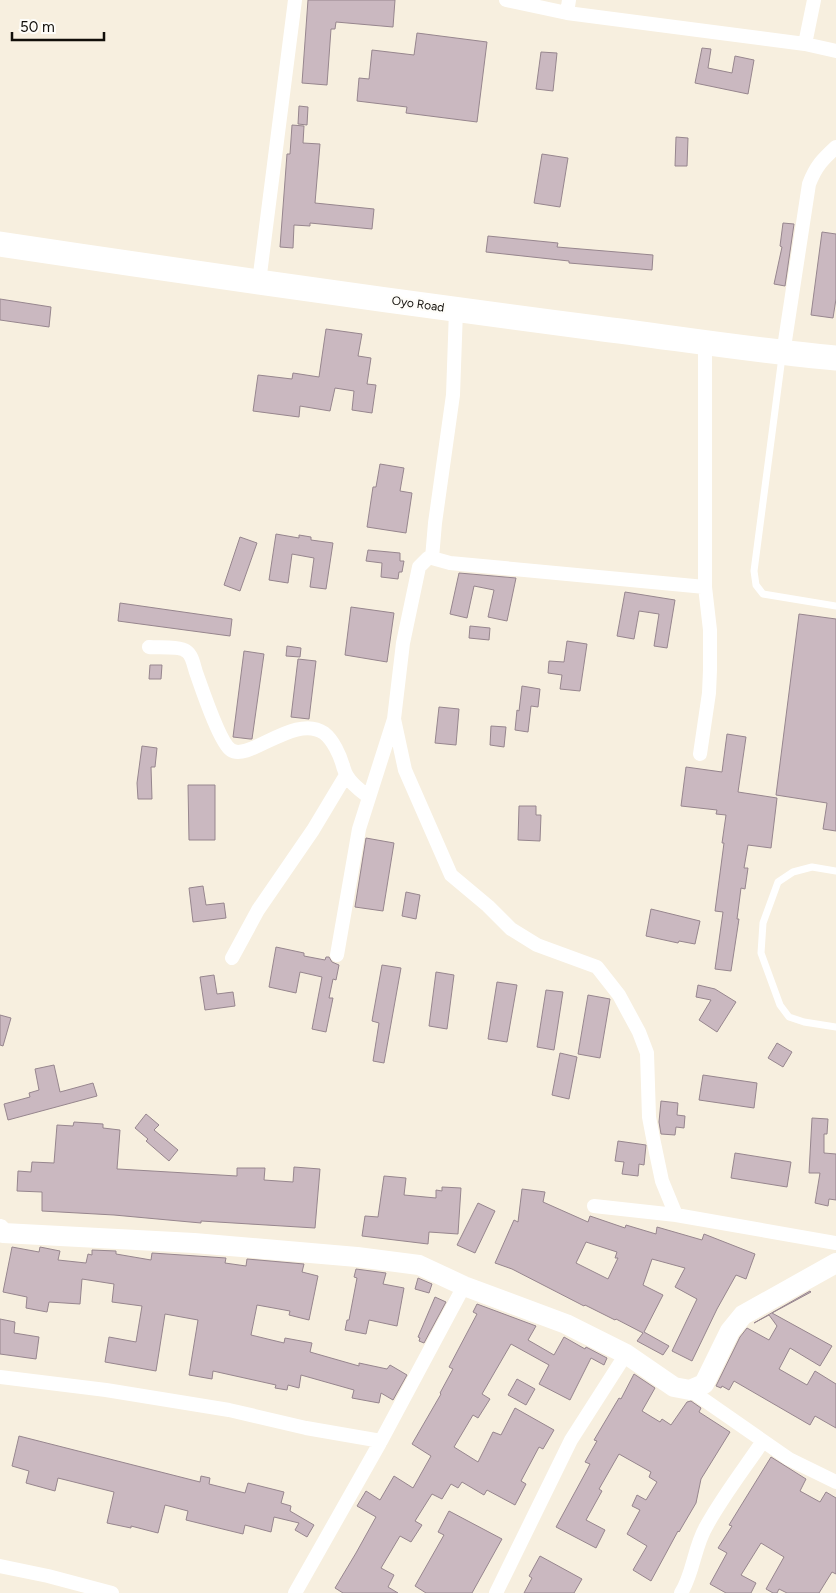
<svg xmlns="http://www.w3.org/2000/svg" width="836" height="1593" font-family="Figtree,sans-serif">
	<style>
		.building { fill: #cab8c0; stroke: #97868e; fill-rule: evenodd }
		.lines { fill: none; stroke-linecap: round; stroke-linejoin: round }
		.lane { stroke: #fff; stroke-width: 7 }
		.street { stroke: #fff; stroke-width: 14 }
		.secondary { stroke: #fff; stroke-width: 20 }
		.highway { stroke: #fff; stroke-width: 25 }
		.labels { text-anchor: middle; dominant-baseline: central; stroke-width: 4.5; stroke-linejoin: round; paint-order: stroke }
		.street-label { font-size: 12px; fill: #110e09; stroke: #fefdf9 }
	</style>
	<rect width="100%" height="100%" fill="#f7efdf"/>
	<path class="building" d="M308,0H395L393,27L336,22L335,29H331L327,85L302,83Z
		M417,33L487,42L477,122L406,113L407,107L357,101L359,78L369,79L372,50L414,55Z
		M702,48L711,49L708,68L732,73L735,56L754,60L748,94L695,83Z
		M541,52L557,53L553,91L536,89Z
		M299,106L308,107L307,125L298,124Z
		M292,125L304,126L303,143L320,144L315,203L374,209L372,229L310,223V226L294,225L293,248L280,247L287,154H290Z
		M676,137L688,138L687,166H675Z
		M542,154L568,158L560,207L534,203Z
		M783,223L794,224L785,286L774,284L782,247L780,246Z
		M822,232L836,234V299L833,318L811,315Z
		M488,236L558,243L557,247L653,255L652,270L569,263V261L486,252Z
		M0,299L51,307L49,327L0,320Z
		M326,329L362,334L358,356L371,358L367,384L376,385L372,413L352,410L354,391L335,388L330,411L300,406L299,417L253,411L258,375L292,379L293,373L319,377Z
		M380,464L404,468L400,491L412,493L406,533L367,527L373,487H376Z
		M276,534L299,538V535L311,537V540L333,543L326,589L310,587L314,558L292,554L288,583L269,580Z
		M240,537L257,543L240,591L224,585Z
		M368,550L400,553V561H404L402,572H399L398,579L381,577L382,563L366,561Z
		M459,573L516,578L507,621L488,617L494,590L474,586L467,618L450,614Z
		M625,592L675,600L667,648L654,646L659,614L639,611L634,639L617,636Z
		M120,603L232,619L230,636L118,621Z
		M351,607L394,613L387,662L345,655Z
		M799,614L836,619V831L823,829L827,803L776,795Z
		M470,626L490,628L489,640L469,638Z
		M567,641L587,644L580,691L560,689L562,675L548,673L549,661L564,662Z
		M287,646L301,648L300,657L286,656Z
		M244,651L264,654L252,739H250L233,737Z
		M298,659L316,661L309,719L291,717Z
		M150,665H162L161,679H149Z
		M522,686L540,689L538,707L531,706L528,732L515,730L517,710L519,711Z
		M439,707L459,709L456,745L435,743Z
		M491,726L506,727L504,747L490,745Z
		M727,734L746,737L738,792L777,798L771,848L748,845L744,868H748L745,889L741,888L737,919H739L731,971L715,969L723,912L715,911L724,843H722L726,815L716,814L717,810L681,806L686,767L722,772Z
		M142,746L157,748L155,767H151L152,799H138L137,783Z
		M188,785H215V840H189Z
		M519,806H536V815H541L540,841L518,840Z
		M366,838L394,843L383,911L355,907Z
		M203,886L206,905L224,903L226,918L193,922L189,888Z
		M406,892L420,895L416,919L402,916Z
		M651,909L700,921L695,944L679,941L678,943L646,936Z
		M276,947L304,953V956L325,960L326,957H329L332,962L339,965L336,980L333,979L329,998H333L326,1032L312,1029L322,977L300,972L296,993L269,987Z
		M382,965L401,968L384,1063L373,1061L379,1023L372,1021Z
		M436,972L454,975L447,1029L429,1026Z
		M214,975L217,994L233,992L235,1006L205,1010L200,977Z
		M497,982L517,985L507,1042L488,1039Z
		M698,985L715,989L736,1002L717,1032L699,1020L711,1000L696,997Z
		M546,990L563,992L554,1050L537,1047Z
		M588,995L610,999L600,1058L578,1054Z
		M0,1015L11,1018L3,1046L0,1045Z
		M777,1043L792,1052L783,1067L768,1058Z
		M560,1053L577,1057L569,1099L552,1095Z
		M54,1065L60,1092L93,1083L97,1096L8,1120L4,1104L30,1097L29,1093L39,1090L35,1069Z
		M703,1075L757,1083L754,1108L699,1100Z
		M661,1101L678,1103L677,1115L685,1116L684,1128L676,1127L675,1135L661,1134L659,1122Z
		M146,1114L159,1125L154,1130L178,1150L169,1161L146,1141L148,1139L135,1128Z
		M812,1118L828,1119L827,1134H824V1153L836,1154V1200L829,1199L828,1206L815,1203L820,1173H809Z
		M74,1122L103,1124V1128L120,1130L117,1169H118L237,1176V1168H265L264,1180L293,1182L294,1167L320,1169L315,1228L201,1221V1223L114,1215L42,1211V1192L17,1191L18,1171L31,1172L32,1162L54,1163L57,1125L73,1126Z
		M618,1141L646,1145L644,1165L639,1164L638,1176L622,1174L624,1162L615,1161Z
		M735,1153L791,1162L787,1187L731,1178Z
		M384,1176L406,1178L404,1195L436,1198V1190L442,1191V1187L461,1188L458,1234L429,1232L428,1244L362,1236L365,1216L378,1217Z
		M522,1189L545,1192L543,1202L588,1222L590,1216L625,1228L626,1225L656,1234L657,1227L702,1240L704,1234L755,1254L746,1279L736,1275L717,1309L692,1361L672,1351L697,1299L675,1287L685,1268L652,1259L643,1285L663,1295L644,1332L669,1346L663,1355L637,1341L643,1333L616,1319L615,1320L585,1305L584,1306L512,1269L495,1263L514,1220L518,1222ZM586,1242L617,1252L615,1258H618L608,1279L576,1263Z
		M478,1203L495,1211L475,1253L457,1245Z
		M12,1247L39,1252L40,1247L60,1251L58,1260L86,1263L88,1254L92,1255V1250L116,1251V1254L151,1260L152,1253L226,1258L225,1263L246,1266L247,1259L304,1264L302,1272L318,1276L309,1320L289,1315L290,1311L257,1305L251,1335L284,1343L285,1338L312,1343L310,1352L359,1366V1363L387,1369L390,1365L407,1375L393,1400L381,1393L379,1403L352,1398L354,1390L301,1375L299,1388L288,1385L287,1390L275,1388L276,1385L213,1371L212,1379L189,1375L198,1320L165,1314L156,1371L105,1362L109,1337L136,1342L142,1306L112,1302L114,1284L82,1279L80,1304L49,1302L47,1312L26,1308L27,1297L3,1292Z
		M356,1269L386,1273L383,1284L404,1288L397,1326L369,1320L366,1334L345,1330L347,1320H349L357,1278L354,1277Z
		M418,1278L432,1284L429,1293L415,1289Z
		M810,1291L811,1292L772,1313L832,1346L820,1366L790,1348L779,1369L807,1385L815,1371L836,1384V1428L815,1416L810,1425L734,1381L729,1390L722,1386L721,1388L716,1386L740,1337L747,1328L769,1340L777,1326L769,1315L754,1323Z
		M435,1297L446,1302L424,1343L419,1341L420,1338L418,1337Z
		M477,1304L536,1326L528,1340L554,1355L564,1337L585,1349L586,1347L607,1358L604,1365L591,1358L570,1400L539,1384L549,1365L511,1344L482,1394L490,1399L478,1418L473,1415L454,1447L478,1462L493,1432L501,1435L515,1408L554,1430L543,1449L539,1447L521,1481L526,1484L515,1505L487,1490L484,1495L462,1482L458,1488L451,1484L442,1499L432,1494L415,1521L422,1525L411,1542L400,1536L381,1568L394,1575L388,1587L398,1593H343L335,1588L356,1553L376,1517L357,1506L366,1491L380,1500L394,1476L413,1488L431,1456L412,1444L441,1394L440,1393L453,1369L449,1367L477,1314L473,1312Z
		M0,1319L15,1322L14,1333L39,1337L36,1359L0,1354Z
		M634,1374L655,1388L642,1411L660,1422L662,1419L671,1425L687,1402L691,1401L701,1408L699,1412L730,1432L701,1479L696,1503L679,1532L678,1531L651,1581L633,1570L647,1546L627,1534L640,1510L632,1506L637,1495L646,1500L657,1482L649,1477L651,1472L619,1454L599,1489L602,1491L586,1520L605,1530L596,1548L556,1527L587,1470L590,1464L585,1462L597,1441L594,1440L619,1398L621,1399Z
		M517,1379L535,1389L526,1405L508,1395Z
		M19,1436L200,1482L201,1476L210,1478L209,1484L245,1493L248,1483L284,1492L281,1503L291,1506L290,1511L314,1525L307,1537L295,1530L299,1523L274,1517L271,1532L245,1525L243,1534L186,1520L188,1511L165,1505L158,1533L131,1526V1528L107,1523L114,1492L58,1478L55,1491L26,1483L29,1471L12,1466Z
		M771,1457L806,1479L800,1491L820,1502L826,1492L836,1498V1574L832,1572L819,1593H787L779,1589L777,1593H773L766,1589L784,1557L761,1543L741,1575L756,1583L751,1593H726L710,1584L727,1553L718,1548L732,1526L729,1525Z
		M449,1511L502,1539L472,1593H426L415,1586L444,1535L438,1532Z
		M540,1556L582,1579L574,1593H524L532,1578L529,1576Z"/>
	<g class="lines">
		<path class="lane" d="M782,357L754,571L756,585L763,594L836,606
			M836,871L812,867L793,872L778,882L763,923L761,953L780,1005L789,1017L804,1022L836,1027"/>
		<path class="street" d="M506,0L567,13L805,44L836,51
			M567,13L569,0
			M805,44L814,0
			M259,282L295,0
			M783,354L809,184C816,166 822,160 836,147
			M432,558L435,523L453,395L456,310
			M149,647C157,648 180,646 186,651C193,655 194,668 197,675C202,689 220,743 231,750C249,762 295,713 324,733C333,740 340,755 343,766C344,769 345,773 347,776C352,785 361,791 369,797
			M394,719L405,770L451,875L488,906L511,929L537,945L597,967L619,995L639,1032L647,1053L649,1117L653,1138L662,1181L676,1215
			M700,754L709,693L710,670V630L705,587V342
			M337,955L359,829L394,719L403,643L419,567L428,558H432L450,563L705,587
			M232,958L258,910L313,830L346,775
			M594,1206L676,1215L836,1243
			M0,1377L106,1390L229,1410L306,1428L381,1441
			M690,1390L789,1459L836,1482
			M0,1566L48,1576L112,1593
			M295,1593L381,1441L464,1286
			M496,1593L571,1440L626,1354
			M681,1593C694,1572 694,1546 707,1525C723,1496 744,1469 763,1441"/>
		<path class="secondary" d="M0,1229L3,1233L194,1243L357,1257L419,1265L464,1286L566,1324L626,1354L674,1387L690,1390L704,1384L730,1331L743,1315L836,1263"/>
		<path class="highway" d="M0,244C199,274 397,302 596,328C676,338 756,351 836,358"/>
	</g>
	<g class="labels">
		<g class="street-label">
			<text transform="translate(418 304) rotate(8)">Oyo Road</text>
		</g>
	</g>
	<path d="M12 32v8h92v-8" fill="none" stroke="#110e09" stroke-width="2.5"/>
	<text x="20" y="32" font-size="15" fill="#110e09" stroke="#fefdf9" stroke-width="4" paint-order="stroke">50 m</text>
</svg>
